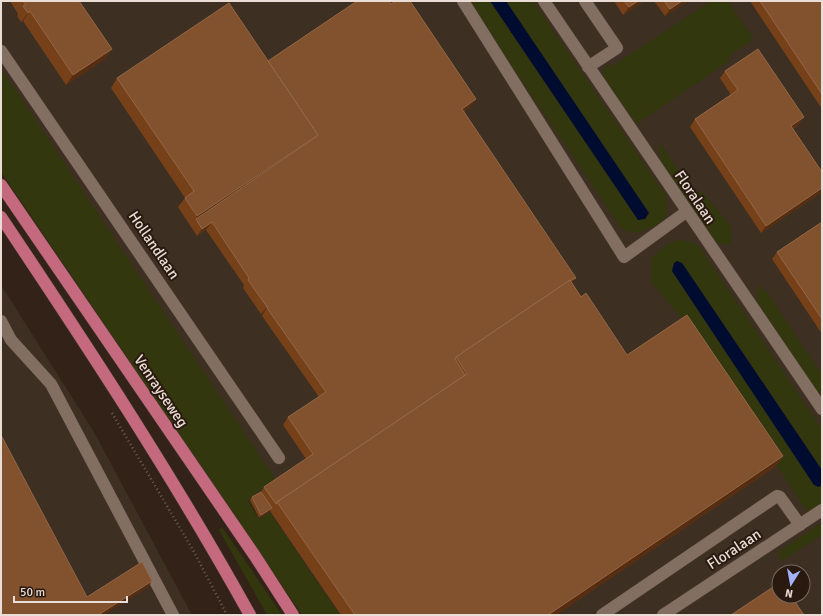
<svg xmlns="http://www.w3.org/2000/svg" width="823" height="616" font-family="Signika,sans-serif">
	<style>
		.industrial { fill: #3d2f22; fill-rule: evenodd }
		.green { fill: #33370e }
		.water { fill: #000c2f }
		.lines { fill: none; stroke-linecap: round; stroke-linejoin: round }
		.minor-casing { stroke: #4c3d36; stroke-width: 13 }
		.major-casing { stroke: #4c3d36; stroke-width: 13 }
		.path { stroke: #6e5f56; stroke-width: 2.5; stroke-dasharray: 1 3; stroke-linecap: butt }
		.minor { stroke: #836e62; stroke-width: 12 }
		.major { stroke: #c56a7e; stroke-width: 12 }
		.wall { fill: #764018 }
		.shaded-wall { fill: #562d10 }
		.building { fill: #82512d; stroke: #926747 }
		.labels { text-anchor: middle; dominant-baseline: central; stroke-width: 4; stroke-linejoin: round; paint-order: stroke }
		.street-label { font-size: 15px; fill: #e9ddd6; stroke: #29190f }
	</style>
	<rect width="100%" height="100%" fill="#332218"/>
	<path class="industrial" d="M1,1H822V615H327L172,389L1,150ZM779,572H803V596H779Z
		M1,285L94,432L192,615H1Z"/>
	<path class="green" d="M468,1H490L638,220L645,219L649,213L506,1H533L665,194C666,199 668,206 668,210C666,227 644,231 631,233L621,228Z
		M711,1H728L754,39L728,57L729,61L637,124L604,80L603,72L607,62L611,67Z
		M1,69L275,479L248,500L259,519L270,513L340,615H302L1,172Z
		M662,145L694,195L701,191L731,226L732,245L717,243L662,164L658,148Z
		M678,240L689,241L699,246L822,429V470L682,263L819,487L822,485V504L808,513L682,319L651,282V259L666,245Z
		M758,284L769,295L822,375V401L757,301Z
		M822,522V535L782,561L777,553Z
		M222,527L282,615H267L219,530Z"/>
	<path class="water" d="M490,1H506L649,213L645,219L638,220Z
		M677,261L682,263L822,470V485L819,487L814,485L672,271L674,263Z"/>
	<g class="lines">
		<g class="minor-casing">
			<path id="minor" d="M463,1L624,257L686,212
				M544,1L822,409
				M585,1L617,48L588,67
				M1,51L279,458
				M1,321L11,340L51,384L173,615
				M602,615L777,496L780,497L800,525
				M663,615L822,510"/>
		</g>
		<g class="major-casing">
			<path id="major" d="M1,185L255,556L293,615
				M1,217C88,347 174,478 250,615"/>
		</g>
		<path class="path" d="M112,413L193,550L227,615"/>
		<use href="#minor" class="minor"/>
		<use href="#major" class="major"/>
	</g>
	<path class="wall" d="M10,1H79L112,49L105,59L66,85L23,21L21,22L17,16L18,14Z
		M614,1H644L623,15Z
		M654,1H688L665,16Z
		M750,1H822V109Z
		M268,61L471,106L464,111L581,297L627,355L783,456L776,466L556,615H341L270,511L259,518L250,500L252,497L261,492L264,487L306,459L283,425L288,417L319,397L262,316L263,314H261L243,288L244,285L206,230L197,236L178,207L185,198L111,88L117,78Z
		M725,71L804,117L799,124L793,129L822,172V192L761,233L690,127L695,119L731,95L720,78Z
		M822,222V334L772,259L777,252Z"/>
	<path class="shaded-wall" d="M638,1H644L623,15L629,7Z
		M682,1H688L665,16L670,9Z
		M30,11L23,21L21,22L28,13Z
		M112,49L105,59L66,85L73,75Z
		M476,99L471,106L456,116L462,109Z
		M804,117L799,124L786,133L791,126Z
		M318,135L311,145L196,219L197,216Z
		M822,188V192L761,233L766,226Z
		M212,222L206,230L197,236L202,229Z
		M576,278L570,285L458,360Z
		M268,306L263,314H261L267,307Z
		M783,456L776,466L556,615H548Z
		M272,508L270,511L259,518L261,515Z
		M152,581L147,588L104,615H98Z"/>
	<path class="building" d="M23,1H79L112,49L73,75L30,11L28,13L23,6L26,5Z
		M357,1H389L391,4L396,1H410L476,99L462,109L576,278L570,281V280L456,357L455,359L465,375L277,502L276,504L264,487L313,454L288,417L326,392L267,308L268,306L267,307L248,280L249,278L212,222L202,229L196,219L316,137L318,135L268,61Z
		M624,1H638L629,7Z
		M664,1H682L670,9Z
		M760,1H822V94Z
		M229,3L318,135L197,216L185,198L194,191L117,78Z
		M758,49L804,117L791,126L822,172V188L766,226L695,119L738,90L725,71Z
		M822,222V319L777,252Z
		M570,280L581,297L586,293L627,355L687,315L783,456L548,615H355L277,502L467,374L456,357Z
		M1,435L87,597L142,562L152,581L98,615H1Z
		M261,492L272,508L261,515L252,497Z
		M779,583V596H791L804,615H731Z"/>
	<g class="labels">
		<g class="street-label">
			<text transform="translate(695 197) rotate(56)">Floralaan</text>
			<text transform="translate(154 245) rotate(56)">Hollandlaan</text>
			<text transform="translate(161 391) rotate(56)">Venrayseweg</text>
			<text transform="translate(734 549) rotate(-33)">Floralaan</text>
		</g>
	</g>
	<rect width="823" height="616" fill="none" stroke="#e9ddd6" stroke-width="4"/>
	<g transform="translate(791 584) rotate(191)"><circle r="19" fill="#29190f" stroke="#76675f"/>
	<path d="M0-3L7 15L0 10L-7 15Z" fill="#a4b2fc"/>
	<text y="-6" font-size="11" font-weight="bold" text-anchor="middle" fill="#e9ddd6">N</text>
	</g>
	<path d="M14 596v6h113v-6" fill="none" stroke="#e9ddd6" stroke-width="2"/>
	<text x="20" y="596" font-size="12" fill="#e9ddd6" stroke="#29190f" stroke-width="3" paint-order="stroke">50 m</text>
</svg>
